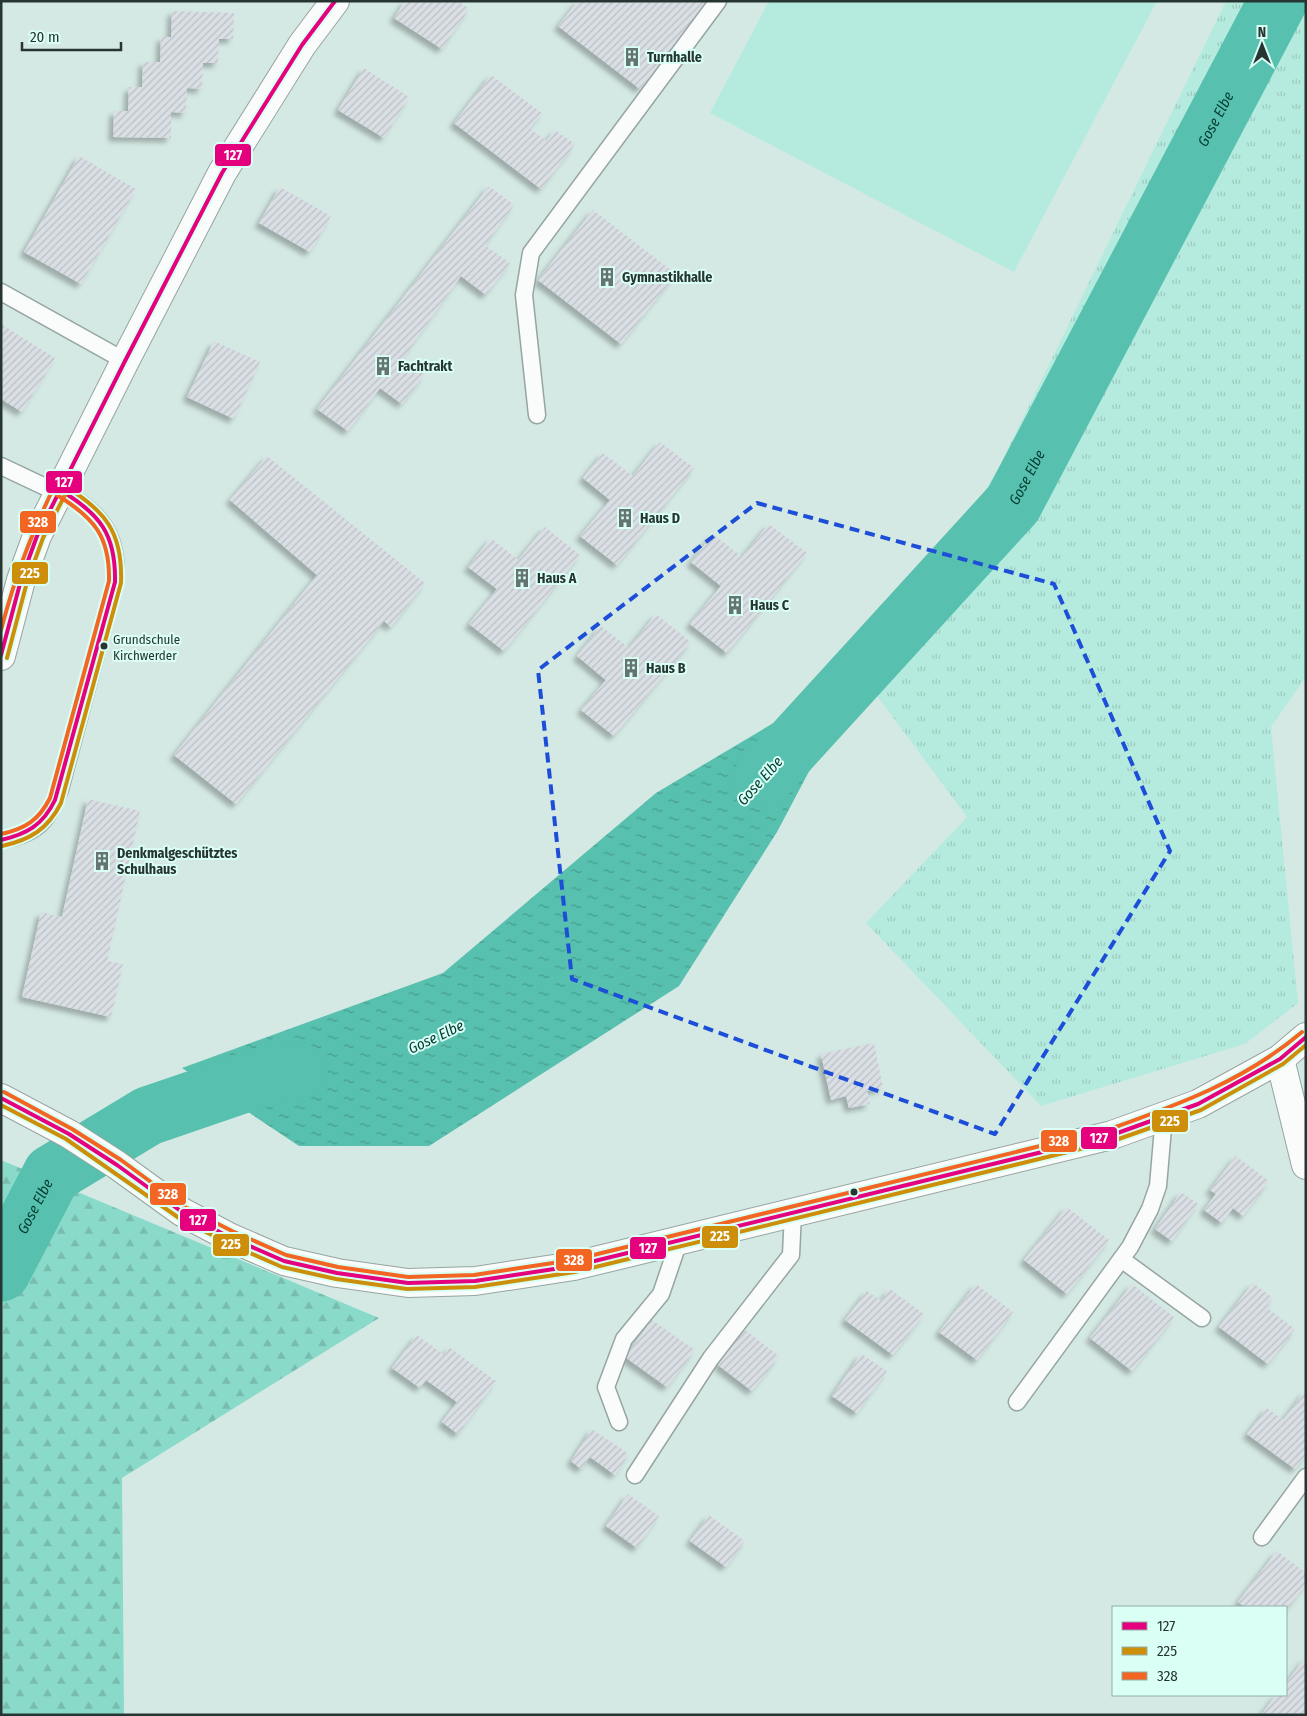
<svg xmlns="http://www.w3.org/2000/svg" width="1307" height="1716" font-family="'Fira Sans Condensed',sans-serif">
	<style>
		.grass { fill: url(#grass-tufts) }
		.forest { fill: url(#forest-firs) }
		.pitch { fill: #b5ebde }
		.water { fill: url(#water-ripples) }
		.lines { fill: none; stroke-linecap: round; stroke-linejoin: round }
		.river { stroke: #57c0ae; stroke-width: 59 }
		.building { fill: url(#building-hatch); filter: url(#shadow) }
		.lane-casing { stroke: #96a5a1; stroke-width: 19 }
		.street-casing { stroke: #96a5a1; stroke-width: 30 }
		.secondary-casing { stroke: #96a5a1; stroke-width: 30 }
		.lane { stroke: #f9fcfb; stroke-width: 16 }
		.street { stroke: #f9fcfb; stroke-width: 28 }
		.secondary { stroke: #f9fcfb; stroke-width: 28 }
		.bus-1-casing { stroke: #dafff5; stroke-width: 8 }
		.bus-2-casing { stroke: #dafff5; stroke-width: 8 }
		.bus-3-casing { stroke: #dafff5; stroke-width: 8 }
		.bus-1 { stroke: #e5007d; stroke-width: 4 }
		.bus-2 { stroke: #cd8f0a; stroke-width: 4 }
		.bus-3 { stroke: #f26522; stroke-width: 4 }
		.marked { fill: none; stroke: #1d4ed8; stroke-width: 4; stroke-dasharray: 10 6; stroke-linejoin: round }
		.bus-dot { fill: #273532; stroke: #dafff5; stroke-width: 2 }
		.labels { text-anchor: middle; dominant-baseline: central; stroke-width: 4; stroke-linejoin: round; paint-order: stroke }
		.bus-label { font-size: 13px; fill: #273532; stroke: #dafff5; text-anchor: start }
		.poi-label { font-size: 14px; font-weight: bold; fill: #273532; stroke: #dafff5; text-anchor: start }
		.water-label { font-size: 15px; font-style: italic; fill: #003b31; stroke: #dafff5 }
		.line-badge { stroke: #dafff5; stroke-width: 2 }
		.badge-label { font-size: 14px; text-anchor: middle; font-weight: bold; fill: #fff }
	</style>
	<defs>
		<pattern id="grass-tufts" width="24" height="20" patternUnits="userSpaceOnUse" patternTransform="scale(1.25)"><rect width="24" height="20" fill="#b5ebde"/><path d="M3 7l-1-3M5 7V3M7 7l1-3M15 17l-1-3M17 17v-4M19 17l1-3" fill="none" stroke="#9ccabf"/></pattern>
		<pattern id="forest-firs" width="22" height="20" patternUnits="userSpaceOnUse" patternTransform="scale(1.25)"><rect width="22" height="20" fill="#8adaca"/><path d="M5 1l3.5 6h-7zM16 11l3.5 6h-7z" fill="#77bcae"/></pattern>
		<pattern id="water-ripples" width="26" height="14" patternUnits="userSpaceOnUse" patternTransform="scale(1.25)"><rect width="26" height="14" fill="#57c0ae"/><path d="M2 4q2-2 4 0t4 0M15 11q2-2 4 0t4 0" fill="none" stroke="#489d8e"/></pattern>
		<pattern id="building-hatch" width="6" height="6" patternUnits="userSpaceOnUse" patternTransform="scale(1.25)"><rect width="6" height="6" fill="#dadfe5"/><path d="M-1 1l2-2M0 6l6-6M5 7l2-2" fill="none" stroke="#bbc0c5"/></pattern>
		<filter id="shadow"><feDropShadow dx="-4.5" dy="4.5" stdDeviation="2.5" flood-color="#0004"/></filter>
	</defs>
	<rect width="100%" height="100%" fill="#d5e9e4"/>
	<path class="grass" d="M1226,1H1306V677L1271,727L1298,1003L1245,1044L1041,1106L866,923L967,817L851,661L969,518L1000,465Z"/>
	<path class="forest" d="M1,1160L379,1318L122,1478L124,1715H1Z"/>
	<path class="pitch" d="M769,1H1157L1014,272L710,113Z"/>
	<path class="water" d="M797,709L833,726L777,832L679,986L429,1146H299L182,1068L443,973L656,793Z"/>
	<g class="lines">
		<g class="river">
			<path id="s1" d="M763,778L1013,504L1278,1"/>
			<path id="s2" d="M1,1272L52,1174L148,1116L274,1073L295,1070"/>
		</g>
	</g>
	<path class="building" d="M405,1H458L469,9L442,49L394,18Z
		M578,1H708L640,89L558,26Z
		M172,11L234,13L233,39H219L218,63H203L202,89L187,88L186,113L171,112V138L113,137L114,111H128L129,87H142L143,62H160L161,37H171Z
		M364,68L409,97L384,138L338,110Z
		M491,75L542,113L530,128L546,141L555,130L575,144L541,189L454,123Z
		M79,156L136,189L81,284L24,252Z
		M489,186L514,205L485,245L510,263L486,295L461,276L403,358L425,374L402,404L380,388L348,431L317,409Z
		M280,187L331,216L310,252L259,223Z
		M593,210L676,274L621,344L538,280Z
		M1,324L55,358L22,412L1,399Z
		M214,341L260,362L234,419L187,397Z
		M660,442L694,468L617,565L580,536L610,500L583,478L603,453L633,476Z
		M267,456L425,583L391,627L384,621L236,804L174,755L317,575L230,500Z
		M769,524L807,553L727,653L690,624L721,586L691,562L713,534L742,557Z
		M545,527L580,555L504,651L469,624L497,589L468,567L491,538L518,560Z
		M656,614L691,642L614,736L581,710L606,680L577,656L601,626L629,648Z
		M88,799L140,811L107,961L123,964L111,1017L22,997L41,912L62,917Z
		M874,1043L883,1088L867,1091L870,1104L849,1108L846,1096L831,1100L821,1054Z
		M1236,1156L1269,1181L1243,1216L1233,1208L1222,1223L1204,1210L1216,1194L1210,1190Z
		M1181,1192L1198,1204L1172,1241L1155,1229Z
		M1067,1207L1109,1240L1067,1294L1024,1260Z
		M1253,1283L1273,1298L1266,1307L1295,1329L1268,1364L1219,1327Z
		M976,1284L1013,1312L977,1360L939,1332Z
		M1132,1284L1174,1317L1132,1371L1090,1338Z
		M890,1289L924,1314L893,1355L845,1320L867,1291L881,1301Z
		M652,1320L695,1350L667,1387L625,1357Z
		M745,1330L779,1356L752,1391L718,1365Z
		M417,1335L444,1355L449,1347L496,1381L458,1434L442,1422L457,1402L426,1380L420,1388L392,1368Z
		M861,1354L887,1371L857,1413L832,1396Z
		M1306,1390V1455L1295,1469L1247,1434L1267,1408L1283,1420Z
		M592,1429L629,1454L615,1475L590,1457L581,1469L571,1461Z
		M628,1494L659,1516L637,1548L606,1526Z
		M709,1515L745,1541L726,1567L690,1541Z
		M1277,1551L1306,1573V1584L1286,1611V1607H1245L1238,1602Z
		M1306,1657V1715H1261L1276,1695H1286V1683Z"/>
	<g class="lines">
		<g class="lane-casing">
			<path id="lane" d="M1,292L125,361
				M537,415L524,295L531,253L718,1
				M1,466L58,493
				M1,840C36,834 48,822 60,789L115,582C119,535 100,512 60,490
				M1121,1259L1202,1318
				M1017,1402L1130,1247L1150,1209L1158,1186L1164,1116
				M619,1422L606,1387L624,1339L661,1294L679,1241
				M635,1475L711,1358L791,1255L793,1213
				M1262,1537L1306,1477"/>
		</g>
		<g class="street-casing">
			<path id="street" d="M1280,1059L1306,1165"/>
		</g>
		<g class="secondary-casing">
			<path id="secondary" d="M1,656L21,580L37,536L125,361L222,173L302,45L335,1
				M1,1098L69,1134L117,1165L182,1212L229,1237L284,1261L337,1273L408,1283L475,1281L574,1266L1112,1135L1198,1104L1280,1059L1306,1037"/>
		</g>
		<use href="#lane" class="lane"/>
		<use href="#street" class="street"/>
		<use href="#secondary" class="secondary"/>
		<g class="bus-1-casing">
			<path id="bus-1" d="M1,655L21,580L37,536L125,361L222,173L302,45L335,1
				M1,840C27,834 43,825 55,800L115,582C116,534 100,514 60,490
				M1,1098L69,1134L117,1165L182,1212L229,1237L284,1261L337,1273L408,1283L475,1281L574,1266L1112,1135L1198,1104L1280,1059L1306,1037"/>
		</g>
		<g class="bus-2-casing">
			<path id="bus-2" d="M7,658L27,582L43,538L66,493
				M2,846C30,840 48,829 61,803L121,583C123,532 105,510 63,485
				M1,1105L66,1139L179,1218L227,1243L282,1267L336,1279L407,1289L475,1287L575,1272L1113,1141L1201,1110L1283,1064L1306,1045"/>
		</g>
		<g class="bus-3-casing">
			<path id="bus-3" d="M1,630C15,577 30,537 54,487
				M1,834C25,829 39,820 50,798L109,581C110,536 94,518 57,495
				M4,1092L72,1129L121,1160L185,1207L232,1231L286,1255L338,1267L408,1277L474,1275L573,1260L1110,1129C1180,1104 1244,1081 1302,1032"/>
		</g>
		<use href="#bus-1" class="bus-1"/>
		<use href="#bus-2" class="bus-2"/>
		<use href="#bus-3" class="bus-3"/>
	</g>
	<path class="marked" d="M757,503L1054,584L1170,851L995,1134L572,979L538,670Z"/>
	<defs>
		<g id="building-bare" transform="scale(1.5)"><path d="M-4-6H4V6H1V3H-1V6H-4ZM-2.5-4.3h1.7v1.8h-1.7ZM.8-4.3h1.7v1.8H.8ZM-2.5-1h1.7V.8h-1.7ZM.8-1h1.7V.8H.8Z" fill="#647470" stroke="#dafff5" stroke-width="2.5" paint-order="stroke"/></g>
	</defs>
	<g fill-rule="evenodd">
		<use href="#building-bare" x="632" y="57"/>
		<use href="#building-bare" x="607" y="277"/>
		<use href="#building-bare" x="383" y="366"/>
		<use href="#building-bare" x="625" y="518"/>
		<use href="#building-bare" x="522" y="578"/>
		<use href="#building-bare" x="735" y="605"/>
		<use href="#building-bare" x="631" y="668"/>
		<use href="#building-bare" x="102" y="861"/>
	</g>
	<g class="bus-dot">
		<circle cx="104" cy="646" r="4.5"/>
		<circle cx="854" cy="1192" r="4.5"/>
	</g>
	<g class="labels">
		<g class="bus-label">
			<text x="113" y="639">Grundschule<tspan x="113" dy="16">Kirchwerder</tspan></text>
		</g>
		<g class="poi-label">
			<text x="647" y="57">Turnhalle</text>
			<text x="622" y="277">Gymnastikhalle</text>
			<text x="398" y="366">Fachtrakt</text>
			<text x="640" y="518">Haus D</text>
			<text x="537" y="578">Haus A</text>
			<text x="750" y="605">Haus C</text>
			<text x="646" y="668">Haus B</text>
			<text x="117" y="853">Denkmalgeschütztes<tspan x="117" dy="16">Schulhaus</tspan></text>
		</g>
		<g class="water-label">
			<text stroke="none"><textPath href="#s1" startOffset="806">Gose Elbe</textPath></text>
			<text stroke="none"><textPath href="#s1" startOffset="401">Gose Elbe</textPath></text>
			<text transform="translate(760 781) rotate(-48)">Gose Elbe</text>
			<text transform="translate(436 1037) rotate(-25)">Gose Elbe</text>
			<text stroke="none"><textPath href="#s2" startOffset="74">Gose Elbe</textPath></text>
		</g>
	</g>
	<g class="line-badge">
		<rect x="214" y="143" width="38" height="24" rx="5" fill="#e5007d"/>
		<rect x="45" y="470" width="38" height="24" rx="5" fill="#e5007d"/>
		<rect x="19" y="510" width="38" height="24" rx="5" fill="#f26522"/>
		<rect x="11" y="561" width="38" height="24" rx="5" fill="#cd8f0a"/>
		<rect x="1151" y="1109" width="38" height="24" rx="5" fill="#cd8f0a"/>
		<rect x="1080" y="1126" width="38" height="24" rx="5" fill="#e5007d"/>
		<rect x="1040" y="1129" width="38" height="24" rx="5" fill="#f26522"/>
		<rect x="149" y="1182" width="38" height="24" rx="5" fill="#f26522"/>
		<rect x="179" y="1208" width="38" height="24" rx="5" fill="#e5007d"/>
		<rect x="701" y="1225" width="38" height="24" rx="5" fill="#cd8f0a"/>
		<rect x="212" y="1233" width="38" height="24" rx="5" fill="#cd8f0a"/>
		<rect x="629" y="1236" width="38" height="24" rx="5" fill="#e5007d"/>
		<rect x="555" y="1248" width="38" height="24" rx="5" fill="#f26522"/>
	</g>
	<g class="badge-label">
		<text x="233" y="160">127</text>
		<text x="64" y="487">127</text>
		<text x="38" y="527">328</text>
		<text x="30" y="578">225</text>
		<text x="1170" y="1126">225</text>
		<text x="1099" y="1143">127</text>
		<text x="1059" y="1146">328</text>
		<text x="168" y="1199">328</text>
		<text x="198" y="1225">127</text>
		<text x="720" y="1241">225</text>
		<text x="231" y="1249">225</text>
		<text x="648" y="1253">127</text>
		<text x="574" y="1265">328</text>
	</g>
	<rect width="1307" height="1716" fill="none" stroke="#273532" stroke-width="5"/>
	<rect x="1112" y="1606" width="175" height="90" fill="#dafff5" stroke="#92aea7"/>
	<rect x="1122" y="1622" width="25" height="8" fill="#e5007d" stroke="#92aea7"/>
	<text x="1157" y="1631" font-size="15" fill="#273532">127</text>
	<rect x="1122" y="1647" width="25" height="8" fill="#cd8f0a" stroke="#92aea7"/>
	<text x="1157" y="1656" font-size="15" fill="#273532">225</text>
	<rect x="1122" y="1672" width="25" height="8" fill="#f26522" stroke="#92aea7"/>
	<text x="1157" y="1681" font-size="15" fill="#273532">328</text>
	<g transform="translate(1262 45)" stroke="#dafff5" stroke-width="4" paint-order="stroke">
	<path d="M0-4L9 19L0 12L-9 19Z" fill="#273532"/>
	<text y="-8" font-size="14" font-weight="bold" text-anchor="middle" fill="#273532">N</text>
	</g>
	<path d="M22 42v8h99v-8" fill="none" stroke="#273532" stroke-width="2.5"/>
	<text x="30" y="42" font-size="15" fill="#273532" stroke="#dafff5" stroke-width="4" paint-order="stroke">20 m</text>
</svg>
